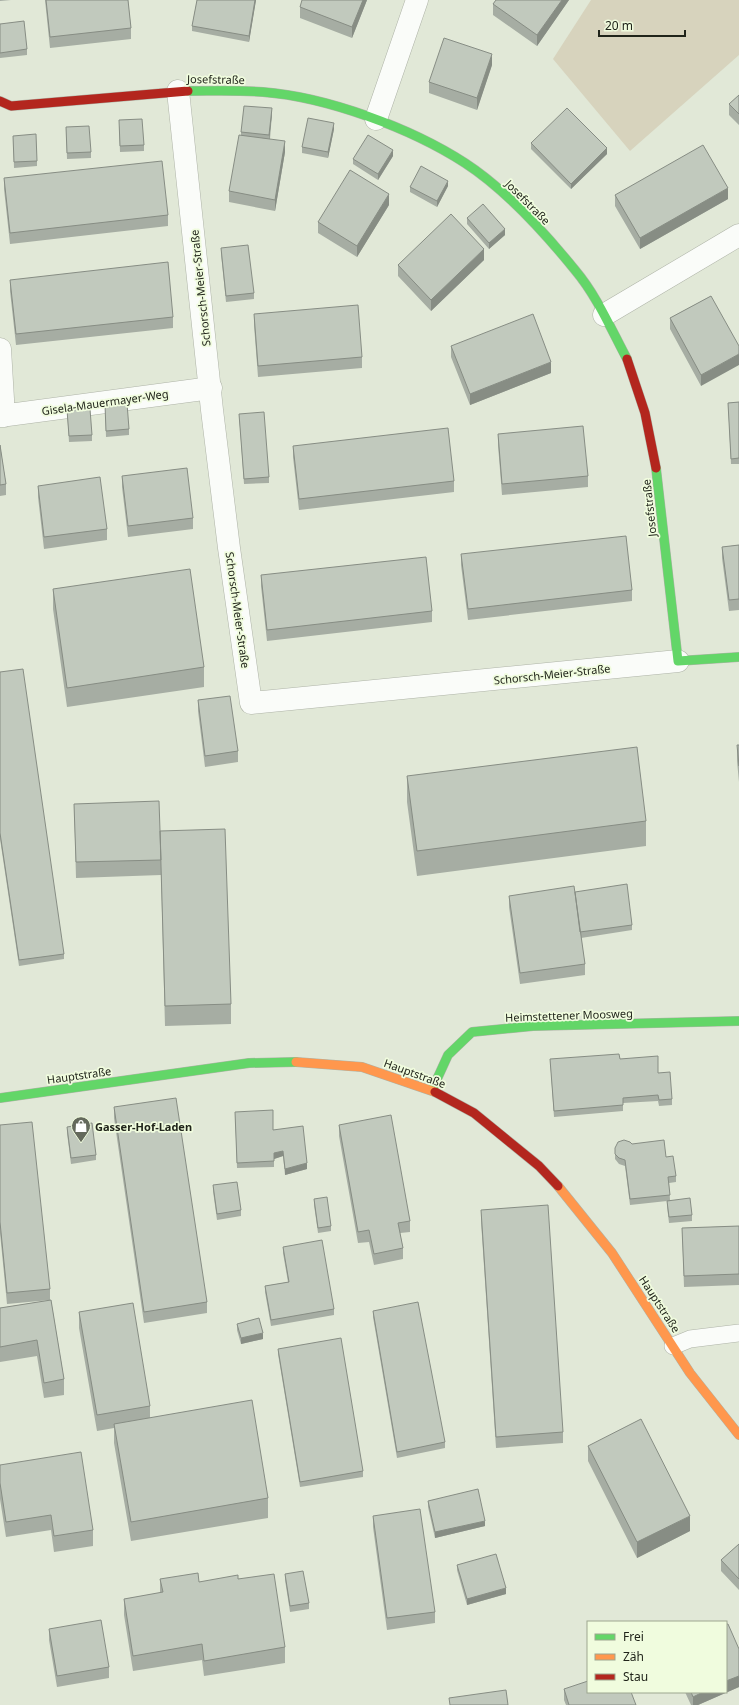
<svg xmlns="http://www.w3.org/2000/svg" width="739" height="1705" font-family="'Noto Sans',sans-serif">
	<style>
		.green { fill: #d7d3bd }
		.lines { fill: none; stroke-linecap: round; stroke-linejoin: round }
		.lane-casing { stroke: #aeb3a7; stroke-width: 18 }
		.street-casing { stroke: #aeb3a7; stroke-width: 23 }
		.fast-casing { stroke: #aeb3a7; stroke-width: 10 }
		.slow-casing { stroke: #aeb3a7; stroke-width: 10 }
		.jam-casing { stroke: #aeb3a7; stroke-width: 10 }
		.lane { stroke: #fafcf9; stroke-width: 17 }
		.street { stroke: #fafcf9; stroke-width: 22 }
		.fast { stroke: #63d668; stroke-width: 9 }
		.slow { stroke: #ff974d; stroke-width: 9 }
		.jam { stroke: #b3261e; stroke-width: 9 }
		.wall { fill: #a6ada3 }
		.shaded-wall { fill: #878d84 }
		.building { fill: #c1c9bd; stroke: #878d84 }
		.labels { text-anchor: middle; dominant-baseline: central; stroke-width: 3.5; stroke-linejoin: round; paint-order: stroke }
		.street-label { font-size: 11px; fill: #20241a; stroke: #f0fcde }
		.poi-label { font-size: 11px; font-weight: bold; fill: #20241a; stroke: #f0fcde; text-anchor: start }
	</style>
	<rect width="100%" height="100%" fill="#e1e8d7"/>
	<path class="green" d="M591,0H739V55L630,151L553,59Z"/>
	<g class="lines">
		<g class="lane-casing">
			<path id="lane" d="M673,1346L690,1339L739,1333"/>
		</g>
		<g class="street-casing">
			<path id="street" d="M178,91L212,410L229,548L251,703L678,661
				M376,119L417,0
				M604,315L739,235
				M0,349L4,416
				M0,416L211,388"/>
		</g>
		<g class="fast-casing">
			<path id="fast" d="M188,91C213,91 238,90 263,92C327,97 411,128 465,163C505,189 545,233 575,270C597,296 611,329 627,359
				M656,468L678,661L739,657
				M432,1090L448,1055L472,1032L533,1026L739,1021
				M0,1098L249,1063L296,1062"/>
		</g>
		<g class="slow-casing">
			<path id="slow" d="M296,1062L362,1067L435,1092
				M558,1186L612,1253L690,1373L739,1435"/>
		</g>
		<g class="jam-casing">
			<path id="jam" d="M0,101L11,106L188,91
				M627,359L645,413L656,468
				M435,1092L474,1113L539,1166L558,1186"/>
		</g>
		<use href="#lane" class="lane"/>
		<use href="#street" class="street"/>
		<use href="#fast" class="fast"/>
		<use href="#slow" class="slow"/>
		<use href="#jam" class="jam"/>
	</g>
	<path class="wall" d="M0,0H11L0,1Z
		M45,0H128L131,28V39L50,48Z
		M197,0H256L249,42L192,31V26Z
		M367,0L352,38L300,18V7Z
		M496,0H569L537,46L493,15V4Z
		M0,24L27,49V55L0,58Z
		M492,65L477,110L429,93V82Z
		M739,95V125L729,115V104Z
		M272,114L270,139L285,152L275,211L229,202V191L241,136V132Z
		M119,126L144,145V151L120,152Z
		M66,127L91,152V158L67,159Z
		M334,129L328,158L302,153V147Z
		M13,136L37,161V166L14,168Z
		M531,143L607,154L571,189L531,149Z
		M393,156L378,180L353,164V159Z
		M4,178L168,215V226L10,244L4,189Z
		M448,186L437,207L410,192V187Z
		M615,195L728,199L640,249L615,206Z
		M389,205L357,257L318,233V222Z
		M467,218L505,235L489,249L467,224Z
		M221,248L254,293V299L226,302L221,254Z
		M484,260L431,311L398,276V265Z
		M10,280L173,317V328L16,345L10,291Z
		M711,296L701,386L670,329V318Z
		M254,314L362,357V368L258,377L254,325Z
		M451,346L551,373L470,405L451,357Z
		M739,402V464H731L728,403Z
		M105,405L129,429V435L106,437Z
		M67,410L92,435V441L69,442Z
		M239,414L269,477V483L244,484Z
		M498,434L588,476V487L502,495L498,445Z
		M0,445L6,484V495L0,496Z
		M293,446L454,481V492L299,510L293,457Z
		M122,476L193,518V529L128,537L122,487Z
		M38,486L107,529V540L44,549L38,497Z
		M739,545V610L729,611L722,558V547Z
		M461,554L632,590V601L468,620L461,565Z
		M261,575L432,611V622L267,641L261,586Z
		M53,589L204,667V687L67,707L53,609Z
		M0,672L64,954V959L19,966L0,839Z
		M198,700L238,751V762L205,767L198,711Z
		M737,745H739V782L737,761Z
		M407,776L646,821V846L417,876L407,802Z
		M74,804L160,831L231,1004V1024L165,1026L161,875L76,878Z
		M575,892L632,925V930L581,938L585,964V975L520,984L509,907V896Z
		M550,1059H620L658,1073L672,1099V1105L659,1106L658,1101L623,1103V1111L554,1117Z
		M114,1107L207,1302V1313L144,1323L114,1118Z
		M235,1112L273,1130L307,1169L285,1175L283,1156L274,1159V1167L237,1168Z
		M0,1125L50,1289V1300L7,1304L0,1233Z
		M339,1125L410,1221V1232L400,1233L403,1248V1259L374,1265L369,1242L358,1243L339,1136Z
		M67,1127L96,1155V1160L71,1164L67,1133Z
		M632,1144L666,1157L676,1176V1182L669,1183L670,1200L692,1215V1221L669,1223L667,1206V1201L630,1205L625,1166L619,1164L615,1159V1148Z
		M213,1185L241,1210V1216L217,1220L213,1191Z
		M314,1199L331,1226V1231L318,1233L314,1205Z
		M481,1210L563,1432V1443L496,1448L481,1221Z
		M739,1226V1285L684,1287L682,1228Z
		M283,1247L334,1309V1315L271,1326L265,1292V1286L288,1282L283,1253Z
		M51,1300L64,1379V1395L44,1398L37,1356L0,1362V1308Z
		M373,1311L445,1442V1448L397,1458L373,1317Z
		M79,1312L150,1406V1418L268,1498V1518L131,1541L114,1443V1428L97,1431L79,1328Z
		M237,1324L263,1339L241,1344L237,1330Z
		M278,1349L363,1471V1477L300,1487L278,1354Z
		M588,1446L690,1531L637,1558L588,1461Z
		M0,1465L93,1530V1546L54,1552L51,1530L6,1537L0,1499Z
		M428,1501L485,1526L435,1538L428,1507Z
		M373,1516L435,1612V1623L387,1630L373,1527Z
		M739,1544V1590L721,1571V1560Z
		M457,1565L506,1594L467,1605L457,1570Z
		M285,1574L309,1603V1609L290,1612L285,1580Z
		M160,1579L199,1582L238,1579L285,1647V1663L204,1676L202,1660L133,1671L124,1615V1599L160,1593Z
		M49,1629L109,1667V1678L57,1687L49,1640Z
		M739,1649V1687L698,1705H691L685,1692H726Z
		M564,1689L636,1705H566L564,1700Z"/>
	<path class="shaded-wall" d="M255,0H256L249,42V36Z
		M363,0H367L352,38V27Z
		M562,0H569L537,46V35Z
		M492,54V65L477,110V98Z
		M272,108V114L269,141V135Z
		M334,123V129L328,158V152Z
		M285,141V152L275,211V200Z
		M607,148V154L571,189V184Z
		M393,150V156L378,180V174Z
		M448,181V186L437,207V201Z
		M728,188V199L640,249V238Z
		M389,194V205L357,257V246Z
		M505,229V235L489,249V243Z
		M484,249V260L431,311V300Z
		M739,354V365L701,386V375Z
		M551,362V373L470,405V394Z
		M283,1151V1156L274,1159V1153Z
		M307,1163V1169L285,1175V1169Z
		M263,1333V1339L241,1344V1338Z
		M690,1516V1531L637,1558V1542Z
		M485,1521V1526L435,1538V1532Z
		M506,1588V1594L467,1605V1599Z
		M739,1676V1687L698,1705H693V1697L703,1692H726V1681Z"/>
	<path class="building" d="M46,0H128L131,28L50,37Z
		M197,0H255L249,36L192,26Z
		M302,0H363L352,27L300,7Z
		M496,0H562L537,35L493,4Z
		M24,21L27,49L0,53V24Z
		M444,38L492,54L477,98L429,82Z
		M739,95V114L729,104Z
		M244,106L272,108L269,135L241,132Z
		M567,108L607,148L571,184L531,143Z
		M308,118L334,123L328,152L302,147Z
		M142,119L144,145L120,146L119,120Z
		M89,126L91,152L67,153L66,127Z
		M36,134L37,161L14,162L13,136Z
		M239,135L285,141L275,200L229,191Z
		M368,135L393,150L378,174L353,159Z
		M703,145L728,188L640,238L615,195Z
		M162,161L168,215L10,233L4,178Z
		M421,166L448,181L437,201L410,187Z
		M350,170L389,194L357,246L318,222Z
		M483,204L505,229L489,243L467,218Z
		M451,214L484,249L431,300L398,265Z
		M248,245L254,293L226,296L221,248Z
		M168,262L173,317L16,334L10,280Z
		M711,296L739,346V354L701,375L670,318Z
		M358,305L362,357L258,366L254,314Z
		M533,314L551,362L470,394L451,346Z
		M739,402V458L731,459L728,403Z
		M127,403L129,429L106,431L105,405Z
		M90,409L92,435L69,436L67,410Z
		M264,412L269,477L244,479L239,414Z
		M583,426L588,476L502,484L498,434Z
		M448,428L454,481L299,499L293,446Z
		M0,445L6,484L0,485Z
		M187,468L193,518L128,526L122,476Z
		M100,477L107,529L44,537L38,486Z
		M626,536L632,590L468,609L461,554Z
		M739,545V599L729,600L722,547Z
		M426,557L432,611L267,630L261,575Z
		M190,569L204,667L67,688L53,589Z
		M23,669L64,954L19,960L0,833V672Z
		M230,696L238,751L205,756L198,700Z
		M737,745H739V766Z
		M637,747L646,821L417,851L407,776Z
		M159,801L161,860L76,862L74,804Z
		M225,829L231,1004L165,1006L160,831Z
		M627,884L632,925L580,932L575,892Z
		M574,886L585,964L520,973L509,896Z
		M619,1054L620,1059L658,1056V1073L670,1072L672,1099L659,1100L658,1095L623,1098V1105L554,1111L550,1059Z
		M176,1098L207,1302L144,1312L114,1107Z
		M273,1110V1130L303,1126L307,1163L285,1169L283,1151L274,1153V1161L237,1163L235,1112Z
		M391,1115L410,1221L398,1223L403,1248L374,1254L369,1230L358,1232L339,1125Z
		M32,1122L50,1289L7,1293L0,1222V1125Z
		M92,1123L96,1155L71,1158L67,1127Z
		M624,1140L630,1142L632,1144L664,1140L666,1157L673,1156L676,1176L668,1177L670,1195L630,1199L625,1160L619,1158L615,1154V1148L618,1142Z
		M237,1182L241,1210L217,1214L213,1185Z
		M327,1197L331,1226L318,1228L314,1199Z
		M690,1198L692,1215L669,1217L667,1201Z
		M548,1205L563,1432L496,1437L481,1210Z
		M739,1226V1274L684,1276L682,1228Z
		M322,1240L334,1309L271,1320L265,1286L289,1282L283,1247Z
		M51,1300L64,1379L44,1383L37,1340L0,1347V1308Z
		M418,1302L445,1442L397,1452L373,1311Z
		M133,1303L150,1406L97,1415L79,1312Z
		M259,1318L263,1333L241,1338L237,1324Z
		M341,1338L363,1471L300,1482L278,1349Z
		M252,1400L268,1498L131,1522L114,1424Z
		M641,1419L690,1516L637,1542L588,1446Z
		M81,1452L93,1530L54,1536L51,1515L6,1522L0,1483V1465Z
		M478,1489L485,1521L435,1532L428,1501Z
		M420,1509L435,1612L387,1618L373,1516Z
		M739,1544V1579L721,1560Z
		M496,1554L506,1588L467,1599L457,1565Z
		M303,1571L309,1603L290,1606L285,1574Z
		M198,1573L199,1582L238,1575V1579L274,1574L285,1647L204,1661L202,1644L133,1656L124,1599L163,1592L160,1579Z
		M101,1620L109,1667L57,1676L49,1629Z
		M726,1624H728L739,1649V1676L726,1681Z
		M588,1681V1692H631L636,1705H569L564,1689Z
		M506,1690L508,1705H450L449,1698Z
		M691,1692H703L693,1697Z"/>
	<defs>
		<g id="shop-pin" transform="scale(1)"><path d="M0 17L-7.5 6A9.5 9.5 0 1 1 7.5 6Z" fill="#64695c" stroke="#f0fcde"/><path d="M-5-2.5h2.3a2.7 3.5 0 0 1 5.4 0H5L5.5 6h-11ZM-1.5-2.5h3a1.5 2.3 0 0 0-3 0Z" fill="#fff"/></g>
	</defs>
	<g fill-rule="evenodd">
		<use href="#shop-pin" x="81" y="1126"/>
	</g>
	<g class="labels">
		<g class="street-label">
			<text transform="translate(216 79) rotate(1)">Josefstraße</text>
			<text transform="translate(528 202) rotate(45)">Josefstraße</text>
			<text transform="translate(200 288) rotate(-96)">Schorsch-Meier-Straße</text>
			<text transform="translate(105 402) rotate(-8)">Gisela-Mauermayer-Weg</text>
			<text transform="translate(649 508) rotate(-96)">Josefstraße</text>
			<text transform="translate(238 610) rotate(82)">Schorsch-Meier-Straße</text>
			<text transform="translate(552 674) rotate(-6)">Schorsch-Meier-Straße</text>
			<text transform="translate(569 1015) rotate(-2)">Heimstettener Moosweg</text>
			<text transform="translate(415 1073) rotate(20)">Hauptstraße</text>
			<text transform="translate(79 1075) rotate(-8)">Hauptstraße</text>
			<text transform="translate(660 1304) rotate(57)">Hauptstraße</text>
		</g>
		<g class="poi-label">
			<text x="95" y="1126">Gasser-Hof-Laden</text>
		</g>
	</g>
	<rect x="587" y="1621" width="140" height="72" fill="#f0fcde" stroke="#9da690"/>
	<rect x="595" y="1634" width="20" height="6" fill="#63d668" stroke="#9da690"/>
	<text x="623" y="1641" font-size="12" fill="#20241a">Frei</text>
	<rect x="595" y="1654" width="20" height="6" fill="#ff974d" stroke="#9da690"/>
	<text x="623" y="1661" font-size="12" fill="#20241a">Zäh</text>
	<rect x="595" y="1674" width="20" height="6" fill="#b3261e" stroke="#9da690"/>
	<text x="623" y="1681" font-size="12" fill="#20241a">Stau</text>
	<path d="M599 30v6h86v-6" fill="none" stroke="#20241a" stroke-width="2"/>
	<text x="605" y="30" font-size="12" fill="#20241a" stroke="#f0fcde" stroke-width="3" paint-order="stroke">20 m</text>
</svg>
